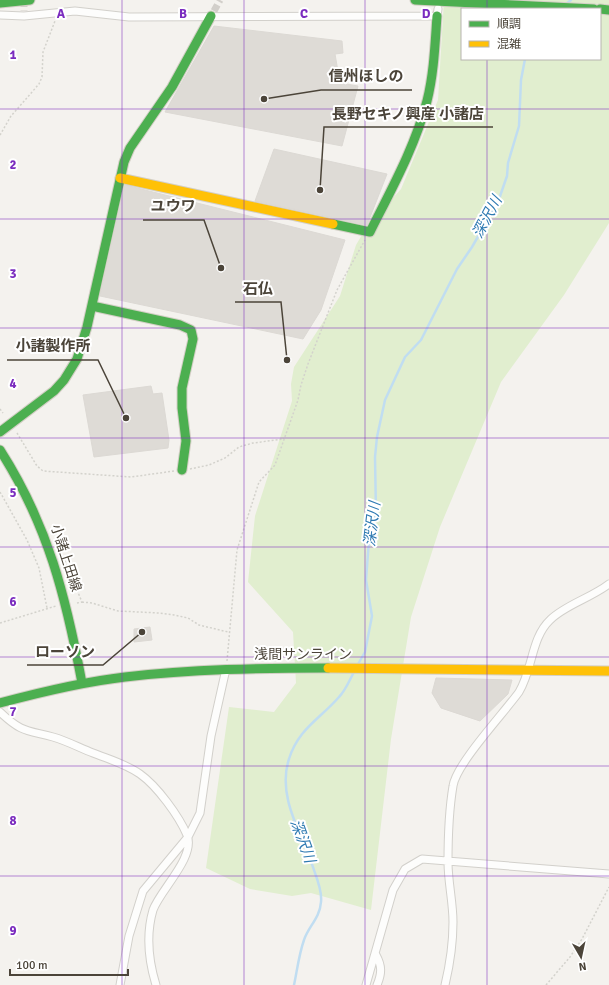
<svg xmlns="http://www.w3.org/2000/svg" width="609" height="985" font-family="Signika,'Noto Sans JP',sans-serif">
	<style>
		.green { fill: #e1eecf; fill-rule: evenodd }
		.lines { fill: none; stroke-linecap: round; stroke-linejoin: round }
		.stream { stroke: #c0ddf1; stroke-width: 2.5 }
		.building { fill: #dedbd6; stroke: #dcd9d4 }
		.street-tunnel { stroke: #d2cfca; stroke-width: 7; stroke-dasharray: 7 3.5; stroke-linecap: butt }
		.street-casing { stroke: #d2d0cb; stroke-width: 9 }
		.fast-casing { stroke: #d3cfc5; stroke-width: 11 }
		.slow-casing { stroke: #d3cfc5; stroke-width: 11 }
		.path { stroke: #d3d2cc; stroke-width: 1.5; stroke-dasharray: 2 2; stroke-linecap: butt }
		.street { stroke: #fdfdfc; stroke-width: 7 }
		.fast { stroke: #4caf50; stroke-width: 9 }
		.slow { stroke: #ffc107; stroke-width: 9 }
		.grid { fill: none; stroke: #7b2cbf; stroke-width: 1; stroke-opacity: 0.55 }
		.labels { text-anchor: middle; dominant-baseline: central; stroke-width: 4; stroke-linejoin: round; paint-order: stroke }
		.street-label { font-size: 14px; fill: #4b4439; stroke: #fff }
		.water-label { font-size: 15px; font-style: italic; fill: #2e7ab2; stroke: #fff }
		.grid-label { font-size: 13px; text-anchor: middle; font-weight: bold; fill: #7b2cbf; stroke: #fff; stroke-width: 4; stroke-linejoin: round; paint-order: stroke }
		.leader { fill: none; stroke: #4b4439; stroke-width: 1.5 }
		.callout-dot { fill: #4b4439; stroke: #fff; stroke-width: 1.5 }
		.callout-label { font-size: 15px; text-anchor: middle; font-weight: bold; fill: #4b4439; stroke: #fff; stroke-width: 4; stroke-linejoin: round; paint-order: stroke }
	</style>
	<rect width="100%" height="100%" fill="#f4f2ee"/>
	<path class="green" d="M444,0H609V223L564,295L501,382L440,527L411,617L391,739L371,910L311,893L292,896L250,889L206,868L229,707L274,712L296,683L293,632L248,582L255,516L292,401L291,384L294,367L340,296L356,245L366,228L401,189L438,100ZM462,9H600V59H462Z"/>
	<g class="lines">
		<path class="stream" d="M566,4L571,0
			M357,666L365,652L372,616L366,580L369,540L376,513L375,457L377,437L385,400L405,357L421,340L457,269L472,247L498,202L507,176L508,163L519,126L521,80L525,59
			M294,985C297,971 299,954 304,940C308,927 320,918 321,902C322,893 318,881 315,873C304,837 276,798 289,759C298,729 320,719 339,697C346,690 350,679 355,670"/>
	</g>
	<path class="building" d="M214,26L342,41L343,53L335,54L340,83L358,86L342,146L165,112Z
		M274,149L387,174L367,225L255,201Z
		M125,185L345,240L321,310L303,339L100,296Z
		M151,386L153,394L162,393L169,440L168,448L94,457L83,395Z
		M150,627L152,640L134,642V629Z
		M436,678L512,680L508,694L480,721L441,708L432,693Z"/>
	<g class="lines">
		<path class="street-tunnel" d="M24,0V11
			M214,11L220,0"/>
		<g class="street-casing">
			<path id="street" d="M0,15L24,16L75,11L129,17L437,16L438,9
				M0,712C22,733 27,730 53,737C67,741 80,748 93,753C108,759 126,764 140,774C157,786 179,816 187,835C196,857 160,890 153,910C146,934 149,962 156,985
				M376,955C382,966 382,973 377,985
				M120,985L129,936L143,891L188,837L200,813L211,736L226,669
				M366,985L393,890L405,869L422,859L609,874
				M445,985C450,964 453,944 453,922C453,902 448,882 448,862C448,837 449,810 453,786C456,764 504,713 519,692C533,669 531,638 550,620C565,605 591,598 609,584"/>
		</g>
		<g class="fast-casing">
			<path id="fast" d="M415,0L594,9
				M0,3L30,0
				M600,9L609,10
				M333,224L370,232C391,190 415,147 427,101C434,73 435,44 437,16
				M92,306L180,325L191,330L193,339L182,388V408L186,441L182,470
				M0,432L54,391L64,380L77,359L87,327L124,162L130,148L172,87L211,16
				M0,450C48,525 66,597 82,683
				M0,703C41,692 82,682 125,677C192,669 260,668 328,668"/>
		</g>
		<g class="slow-casing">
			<path id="slow" d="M120,178L333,224
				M328,668L609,671"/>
		</g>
		<path class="path" d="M0,135L11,116L39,84L42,77L43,52L55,21
			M0,409L3,413
			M17,433L37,466L43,471L131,477L174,471
			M190,469L209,465L225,458L239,447L253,443L284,439
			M0,492L27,540L39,568L47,608
			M62,560L64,559L82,602L77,603
			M82,602L92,603L118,611L159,613L174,615L188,618L199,625L228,632
			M0,623L56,606
			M227,661L237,550L259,482L275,465L298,400L301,385L308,364L337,290L365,240
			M546,985L570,957L582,939L609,887"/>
		<use href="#street" class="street"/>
		<use href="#fast" class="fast"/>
		<use href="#slow" class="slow"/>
	</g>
	<path class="grid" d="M122,0V985M244,0V985M365,0V985M487,0V9M487,59V985M0,109H609M0,219H609M0,328H609M0,438H609M0,547H609M0,657H609M0,766H609M0,876H609"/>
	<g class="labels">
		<g class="street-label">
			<text transform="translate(66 558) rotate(72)">小諸上田線</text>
			<text x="303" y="654">浅間サンライン</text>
		</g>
		<g class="water-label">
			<text transform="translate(487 217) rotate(-62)">深沢川</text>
			<text transform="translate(372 524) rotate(-83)">深沢川</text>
			<text transform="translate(303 841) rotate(70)">深沢川</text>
		</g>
	</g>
	<g class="grid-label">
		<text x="61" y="18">A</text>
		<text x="183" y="18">B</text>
		<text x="304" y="18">C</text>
		<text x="426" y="18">D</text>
		<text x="13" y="59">1</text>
		<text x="13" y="169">2</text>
		<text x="13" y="278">3</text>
		<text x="13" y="388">4</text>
		<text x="13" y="497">5</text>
		<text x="13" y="606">6</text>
		<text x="13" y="716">7</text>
		<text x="13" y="825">8</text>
		<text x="13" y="935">9</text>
	</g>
	<path class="leader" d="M264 99L321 90H412M320 190L324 127H493M221 268L204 220H143M287 360L281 302H235M126 418L98 360H7M142 632L103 665H27"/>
	<g class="callout-dot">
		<circle cx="264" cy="99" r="4"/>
		<circle cx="320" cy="190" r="4"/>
		<circle cx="221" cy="268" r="4"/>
		<circle cx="287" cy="360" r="4"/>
		<circle cx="126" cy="418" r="4"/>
		<circle cx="142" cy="632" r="4"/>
	</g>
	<g class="callout-label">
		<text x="366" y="81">信州ほしの</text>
		<text x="408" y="119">長野セキノ興産 小諸店</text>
		<text x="173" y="211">ユウワ</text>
		<text x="258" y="294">石仏</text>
		<text x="53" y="351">小諸製作所</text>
		<text x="65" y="657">ローソン</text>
	</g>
	<rect x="461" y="8" width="140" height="52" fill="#ffffff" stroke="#b7b4b0"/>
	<rect x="469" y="21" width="20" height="6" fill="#4caf50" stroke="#b7b4b0"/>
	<text x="497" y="28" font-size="12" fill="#4b4439">順調</text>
	<rect x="469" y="41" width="20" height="6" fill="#ffc107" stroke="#b7b4b0"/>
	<text x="497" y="48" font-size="12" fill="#4b4439">混雑</text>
	<g transform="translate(581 957) rotate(171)" stroke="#ffffff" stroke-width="3" paint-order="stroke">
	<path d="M0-3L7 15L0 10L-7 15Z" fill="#4b4439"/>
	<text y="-6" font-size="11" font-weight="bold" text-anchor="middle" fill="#4b4439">N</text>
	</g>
	<path d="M10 969v6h118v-6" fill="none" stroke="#4b4439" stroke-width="2"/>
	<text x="16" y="969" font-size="12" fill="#4b4439" stroke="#ffffff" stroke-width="3" paint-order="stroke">100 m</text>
</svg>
